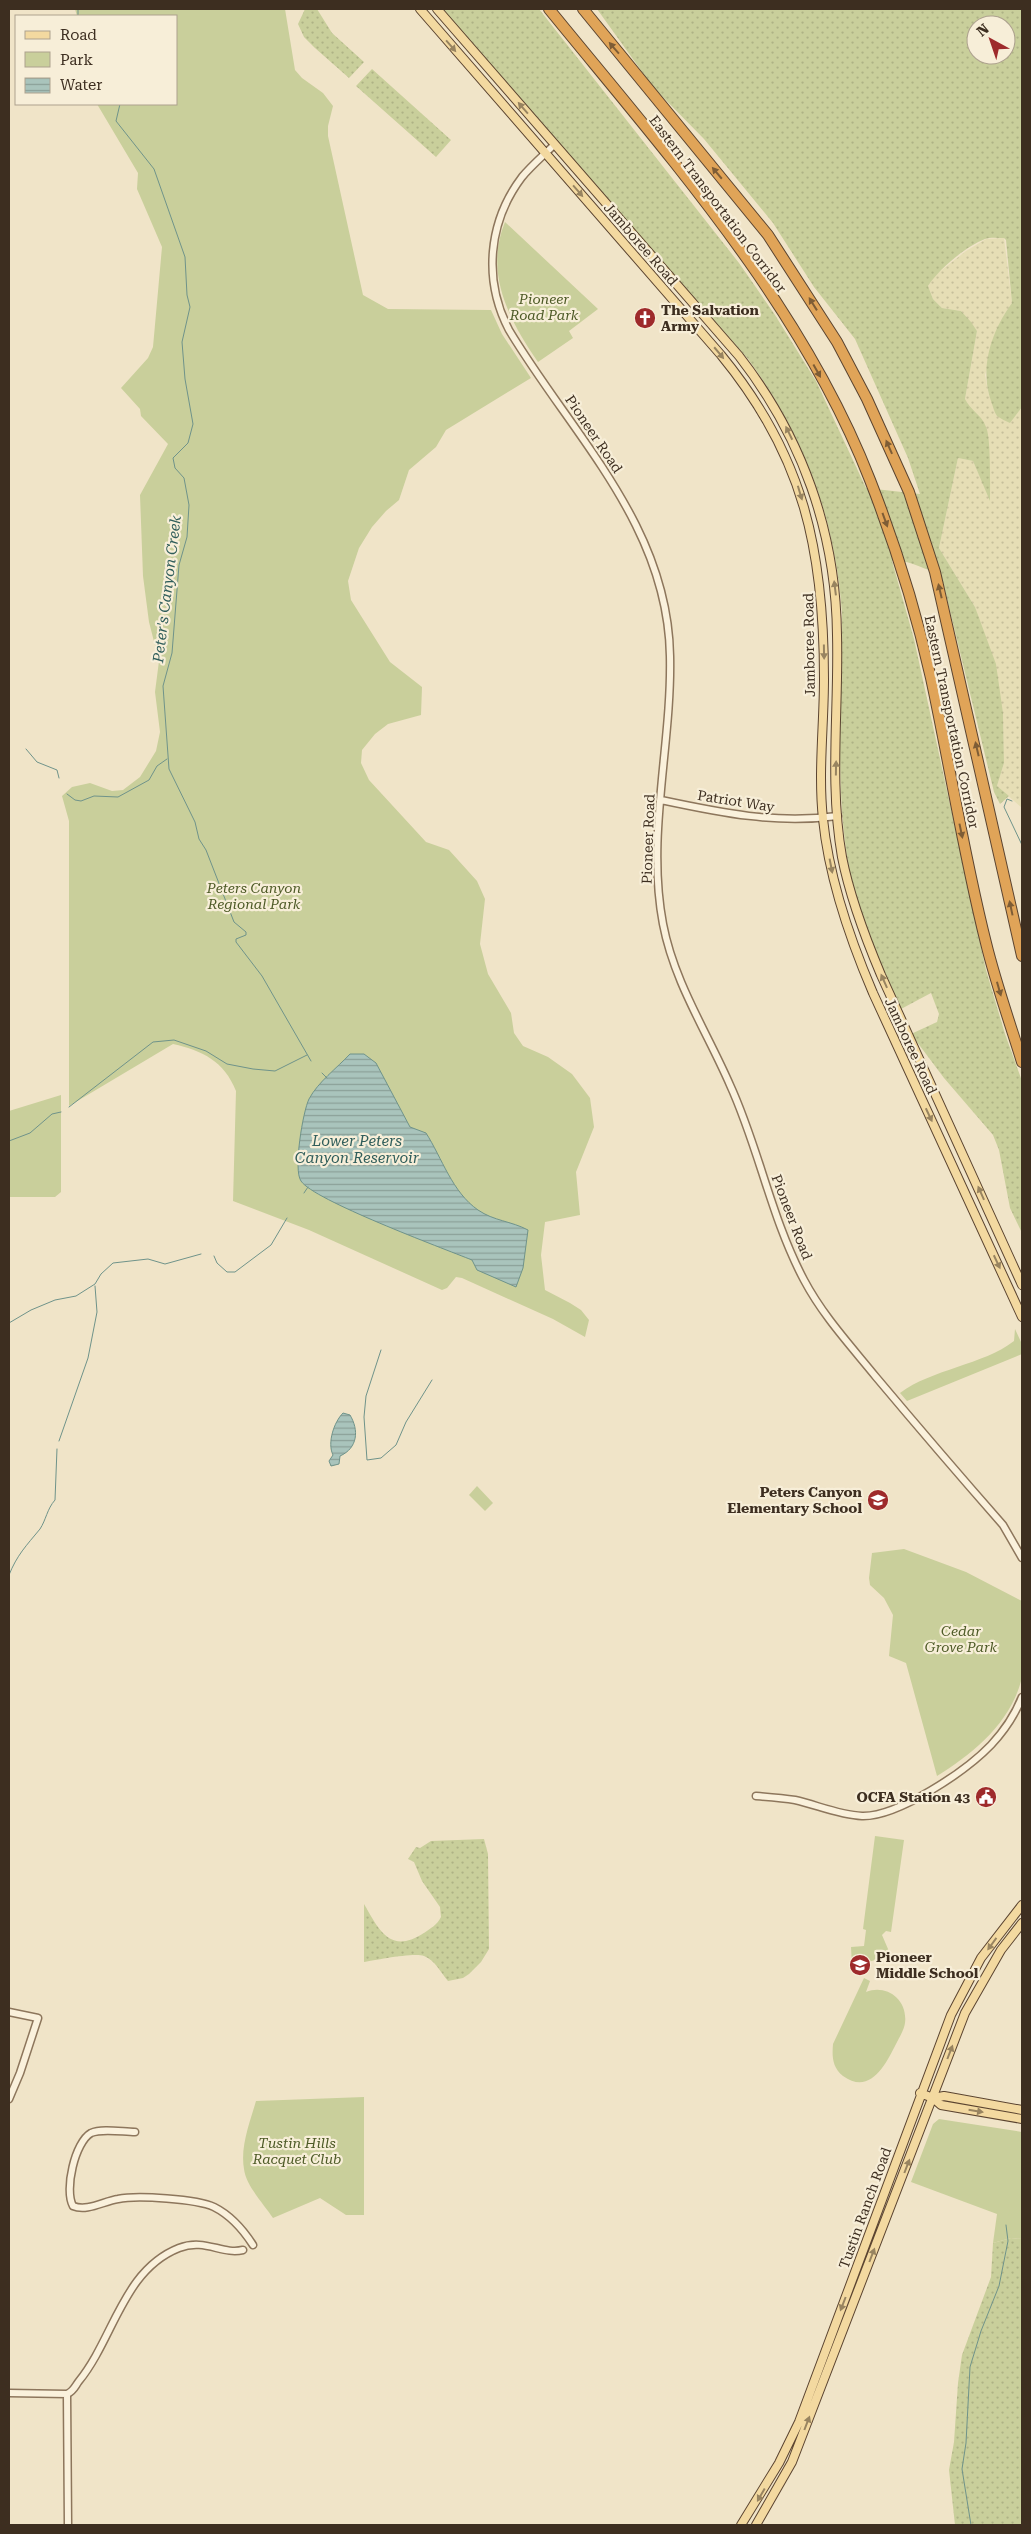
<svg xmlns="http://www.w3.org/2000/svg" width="1031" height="2534" font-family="'Roboto Serif',serif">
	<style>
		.farmland { fill: url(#farmland-dots) }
		.grass { fill: url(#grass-dots); fill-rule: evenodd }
		.park { fill: #c9cf9b }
		.water { fill: url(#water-rules); stroke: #6f938a }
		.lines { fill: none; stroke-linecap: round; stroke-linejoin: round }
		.stream { stroke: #6f938a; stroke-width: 1 }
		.tertiary-casing { stroke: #8d765c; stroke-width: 9 }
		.primary-casing { stroke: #5b4430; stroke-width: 10 }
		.motorway-casing { stroke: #5b4430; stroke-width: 12 }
		.tertiary { stroke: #faf1dc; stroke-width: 6 }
		.primary { stroke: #f3d9a0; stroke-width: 8 }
		.motorway { stroke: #e0a458; stroke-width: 10 }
		.oneway { fill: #988460 }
		.oneway2 { fill: #7e5d36 }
		.labels { text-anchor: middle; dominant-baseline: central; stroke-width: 4.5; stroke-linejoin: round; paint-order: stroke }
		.street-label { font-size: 14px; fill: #3d2e20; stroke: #f7eed8 }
		.park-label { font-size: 14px; font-style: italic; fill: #4d5a26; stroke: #f7eed8 }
		.poi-label { font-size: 14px; font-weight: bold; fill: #3d2e20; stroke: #f7eed8; text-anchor: start }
		.water-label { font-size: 15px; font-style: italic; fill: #2f5d5a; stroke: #f7eed8 }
	</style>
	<defs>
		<pattern id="farmland-dots" width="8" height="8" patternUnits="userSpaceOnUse" patternTransform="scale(1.25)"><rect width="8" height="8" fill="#e6deb5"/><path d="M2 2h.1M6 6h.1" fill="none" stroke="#c6bf9b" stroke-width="1.8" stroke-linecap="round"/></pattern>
		<pattern id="grass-dots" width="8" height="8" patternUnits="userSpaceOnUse" patternTransform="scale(1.25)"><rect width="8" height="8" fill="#c9cf9b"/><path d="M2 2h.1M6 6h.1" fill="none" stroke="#aeb285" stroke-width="1.8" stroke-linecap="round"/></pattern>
		<pattern id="water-rules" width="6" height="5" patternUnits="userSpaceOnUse" patternTransform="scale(1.25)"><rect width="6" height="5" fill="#a9c4bc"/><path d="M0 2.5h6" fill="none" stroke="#8ba098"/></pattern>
	</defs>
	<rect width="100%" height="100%" fill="#f0e4c8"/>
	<path class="farmland" d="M1004,238L1012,303L1004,315L985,375L989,396L1022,407V808L997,786L1004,763L1003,713L975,607L939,548L958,458L973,461L990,499L979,416L968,407L965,399L977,331L961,311L942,308L933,299L928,286L934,276L966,251L986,239Z"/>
	<path class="grass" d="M305,9H317L332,33L364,62L349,78L315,48L304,37L298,24Z
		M441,9H539L739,263L775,315L816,381L866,488L920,494L908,458L855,339L814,287L773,223L704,139L653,87L597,9H1022V407L1010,423C1006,421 1001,419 997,416C994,412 993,406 991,401C979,368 992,330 1012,303L1006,240L1004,238C998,238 990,237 985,239C965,247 939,269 928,286L933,299L942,308L961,311L971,322L977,331L965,399C970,410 982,415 986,427C991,437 990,486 990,501L973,461L958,458L939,548L975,607L996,664L1003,713L1004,763L997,786L1009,796L1000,804L994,792L941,574C924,570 909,559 892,561L914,639L986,970L1005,1034L1022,1081V1233L1010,1208L999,1150L993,1135L944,1078L911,1034L937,1022L939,1014L931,993L901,1009C883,970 863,931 853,889C833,799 842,704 842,613C835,518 804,435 748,359ZM976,25H1006V55H976Z
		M372,69L451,140L436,157L356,86Z
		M484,1839L488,1854L489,1949L481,1962L469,1974L463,1978L448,1981C441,1973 435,1960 424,1956C415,1952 375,1960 364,1962V1904C379,1930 390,1955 424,1933C431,1928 437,1925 441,1917L440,1907L422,1881L414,1862L408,1859L416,1847L420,1848L431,1841Z
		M1011,2238L1022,2239V2525H955L949,2470L954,2442L958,2383L962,2355L991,2277L993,2243Z"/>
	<path class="park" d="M75,9H285L295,70L302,78L323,93L333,106L328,126V136L363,295L388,309L491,310L502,334L531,378L446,430L436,447L409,470L399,500L386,511L372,527L359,548L348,581L351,600L390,662L422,687L421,715L388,724L375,734L362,750L361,763L369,780L426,842L449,850L477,881L485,899L480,944L488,974L511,1013L514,1033L523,1046L548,1057L572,1074L590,1098L594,1127L576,1172L580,1215L545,1222L541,1255L545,1290L570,1303L581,1310L589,1320L585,1337L553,1319L462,1278L456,1277L447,1288L442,1290L309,1230L233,1201L236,1091C224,1061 203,1051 173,1044L69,1106V821L62,796L72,787L90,783L112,791L123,790L140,777L156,751L160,732L155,692L159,661L149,622L143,576L140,495L168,444L141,416L140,409L121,388L148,358L153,347L162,247L137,189L138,173L97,104H176V16H77Z
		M505,222L598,309L569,331L573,338L538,362C509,320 484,273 505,222Z
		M61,1095V1192L55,1197H9V1111Z
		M1015,1329L1022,1344V1354L907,1401L900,1393C932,1369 983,1365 1014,1341Z
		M477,1486L493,1503L485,1511L469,1495Z
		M904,1549L966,1572L1022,1601C1022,1622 1026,1657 1022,1677C1012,1722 973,1754 937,1776L906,1663L889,1656L893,1615L884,1598L870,1585L869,1578L872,1553Z
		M875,1836L904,1840L891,1932L886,1931L882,1935L891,1956L852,1966L851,1947L864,1946L866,1930L863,1929Z
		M864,1978L870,1981L866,1992C886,1984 908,1999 905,2023C904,2030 899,2038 896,2044C886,2064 870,2096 843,2076C832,2067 832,2056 833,2044Z
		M364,2097V2215H346L320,2198L273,2218C264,2204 246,2186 244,2169C240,2147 250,2122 256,2101Z
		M939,2119L1022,2132V2239L1011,2238L993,2243L997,2214L911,2182L933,2124Z"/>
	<path class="water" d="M350,1054H364L376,1063L410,1127L426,1133C442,1158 452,1192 478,1210C494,1221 511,1221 528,1230L523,1268L516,1287L477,1270L472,1260C442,1248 313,1200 301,1181C293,1170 303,1111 309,1099C318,1082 337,1068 350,1054Z
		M343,1413L350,1415C359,1430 358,1448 340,1456L339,1464L331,1466L329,1461L333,1455C327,1443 334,1422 343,1413Z"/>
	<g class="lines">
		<path class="stream" d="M78,16V9
			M120,104L116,121L154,169L185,257L187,295L190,307L182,342L185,379L193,424L188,443L173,458L175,468L184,478L189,505L187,537L179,565L172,653L163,686L169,769L195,822L199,839L206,850L234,922L246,932V935L236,939V942L262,976L311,1061
			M26,749L37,762L57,770L59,778
			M67,794L75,800L81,801L94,796L118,797L149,780L157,766L167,759
			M1012,801L1007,799L1004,807L1022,845
			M322,1073L327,1078
			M69,1107L153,1042L174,1040L206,1051L227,1064L253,1069L275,1071L307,1055
			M9,1141L30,1133L52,1114L61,1112
			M304,1193L308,1187
			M214,1256L217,1263L227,1272H235L271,1245L287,1218
			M9,1323L31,1310L55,1300L76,1296L95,1284L101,1274L113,1263L148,1259L165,1264L201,1254
			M381,1350L366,1396L364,1417L367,1460L381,1458L396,1445L406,1422L432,1380
			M59,1441L88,1358L97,1312L95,1286
			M9,1575C17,1555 26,1546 40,1529C46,1520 47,1509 55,1500L57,1449
			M971,2525L962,2469L966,2443L970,2367L981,2331L999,2286L1008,2241L1006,2225"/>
		<g class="tertiary-casing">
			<path id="tertiary" d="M555,144C544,155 532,165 522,177C488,222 483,280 509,330C572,435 668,525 670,656C672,745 646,835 663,924C674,982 707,1032 730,1085C759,1148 771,1218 804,1280C823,1316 851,1346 876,1377C918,1427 960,1476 1003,1525L1022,1558
				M661,800C722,813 775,824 838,816
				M756,1796C769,1797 782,1798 795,1800C817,1805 839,1815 862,1816C898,1817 966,1771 991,1745C1004,1731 1015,1715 1022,1697
				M9,2012L38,2018L20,2073L9,2099
				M135,2132C123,2132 102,2128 91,2133C75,2142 64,2190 73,2206C87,2212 104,2201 118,2199C137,2195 197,2199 214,2207C230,2215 244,2231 253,2245
				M9,2393L67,2394
				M67,2394C74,2391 75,2386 79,2381C114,2338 123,2270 179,2248C205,2238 222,2255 243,2250
				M67,2394L68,2525"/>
		</g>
		<g class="primary-casing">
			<path id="primary" d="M420,9L721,355C804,456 824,550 824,679C824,725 818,773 823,819C829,879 849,937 873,993L1022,1317
				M437,9L739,356C802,437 836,532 837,635C839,708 829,784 842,857C850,898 865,937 881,975L1022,1285
				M920,2093L933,2098L941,2105L1022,2119
				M933,2098L944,2096L1022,2110
				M741,2525L779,2463L799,2422L951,2015L981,1958L1022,1905
				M756,2525L792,2462L965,2013L1001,1950L1022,1923"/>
		</g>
		<g class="motorway-casing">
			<path id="motorway" d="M549,9C667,154 802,304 870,480C895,544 916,611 931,678C950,766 964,856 986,943C996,984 1010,1023 1022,1062
				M583,9L768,235L837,342L867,399L909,492L935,572L1022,956"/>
		</g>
		<use href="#tertiary" class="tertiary"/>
		<use href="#primary" class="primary"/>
		<use href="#motorway" class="motorway"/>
	</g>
	<defs><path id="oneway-solid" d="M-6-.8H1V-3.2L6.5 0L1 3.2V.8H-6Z" transform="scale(1.25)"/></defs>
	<g class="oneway">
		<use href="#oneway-solid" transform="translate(451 46) rotate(49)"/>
		<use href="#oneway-solid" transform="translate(523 108) rotate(-131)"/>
		<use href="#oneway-solid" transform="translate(578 191) rotate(49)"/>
		<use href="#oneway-solid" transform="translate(719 353) rotate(50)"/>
		<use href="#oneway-solid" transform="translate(789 433) rotate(-116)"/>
		<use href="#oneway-solid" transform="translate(800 493) rotate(73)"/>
		<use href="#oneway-solid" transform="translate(835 588) rotate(-97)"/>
		<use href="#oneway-solid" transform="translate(824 652) rotate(89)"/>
		<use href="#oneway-solid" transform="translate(836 768) rotate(-89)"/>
		<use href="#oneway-solid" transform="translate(831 866) rotate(79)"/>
		<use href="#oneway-solid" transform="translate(884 981) rotate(-114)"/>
		<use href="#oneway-solid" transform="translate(929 1115) rotate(65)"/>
		<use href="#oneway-solid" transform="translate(981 1193) rotate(-114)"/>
		<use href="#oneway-solid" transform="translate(997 1262) rotate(65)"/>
		<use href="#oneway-solid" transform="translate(992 1944) rotate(126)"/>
		<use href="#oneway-solid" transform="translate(950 2052) rotate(-69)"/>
		<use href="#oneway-solid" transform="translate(976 2111) rotate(9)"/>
		<use href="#oneway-solid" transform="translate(907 2166) rotate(-69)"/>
		<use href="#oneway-solid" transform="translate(872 2255) rotate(-69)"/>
		<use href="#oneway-solid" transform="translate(843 2304) rotate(111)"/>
		<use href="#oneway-solid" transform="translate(807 2423) rotate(-69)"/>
		<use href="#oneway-solid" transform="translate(761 2495) rotate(120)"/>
	</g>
	<g class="oneway2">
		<use href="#oneway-solid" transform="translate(614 48) rotate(-131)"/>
		<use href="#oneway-solid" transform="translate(717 173) rotate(-130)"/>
		<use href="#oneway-solid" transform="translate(813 304) rotate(-122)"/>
		<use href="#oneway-solid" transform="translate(817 371) rotate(61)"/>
		<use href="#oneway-solid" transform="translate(889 447) rotate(-114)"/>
		<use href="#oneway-solid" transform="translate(885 520) rotate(70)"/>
		<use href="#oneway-solid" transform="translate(940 591) rotate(-103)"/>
		<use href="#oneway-solid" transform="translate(977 749) rotate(-103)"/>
		<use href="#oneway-solid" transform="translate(961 831) rotate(78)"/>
		<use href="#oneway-solid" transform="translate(1011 908) rotate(-102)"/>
		<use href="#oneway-solid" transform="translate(999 989) rotate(74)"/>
	</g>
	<defs>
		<g id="church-disc" transform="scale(1.125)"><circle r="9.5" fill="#9e2a2b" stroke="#f7eed8"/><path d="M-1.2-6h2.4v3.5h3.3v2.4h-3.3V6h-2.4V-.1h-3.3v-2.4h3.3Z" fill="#fff"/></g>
		<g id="school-disc" transform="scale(1.125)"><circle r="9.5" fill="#9e2a2b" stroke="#f7eed8"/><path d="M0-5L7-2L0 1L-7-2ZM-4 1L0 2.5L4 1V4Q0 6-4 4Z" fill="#fff"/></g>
		<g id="civic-disc" transform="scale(1.125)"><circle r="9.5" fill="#9e2a2b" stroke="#f7eed8"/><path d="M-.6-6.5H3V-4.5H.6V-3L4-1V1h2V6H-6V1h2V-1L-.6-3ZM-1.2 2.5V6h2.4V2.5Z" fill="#fff"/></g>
	</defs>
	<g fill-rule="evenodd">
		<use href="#church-disc" x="645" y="318"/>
		<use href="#school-disc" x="878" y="1500"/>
		<use href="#civic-disc" x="986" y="1797"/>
		<use href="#school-disc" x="860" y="1965"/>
	</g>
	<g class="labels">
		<g class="street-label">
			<text transform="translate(718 204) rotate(53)">Eastern Transportation Corridor</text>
			<text transform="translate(641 244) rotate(49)">Jamboree Road</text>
			<text transform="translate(594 434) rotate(56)">Pioneer Road</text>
			<text transform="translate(809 645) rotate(-91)">Jamboree Road</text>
			<text transform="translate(952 722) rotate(78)">Eastern Transportation Corridor</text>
			<text transform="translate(736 801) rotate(9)">Patriot Way</text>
			<text transform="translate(648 839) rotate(-88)">Pioneer Road</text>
			<text transform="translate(911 1046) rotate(65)">Jamboree Road</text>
			<text transform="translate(792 1217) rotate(69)">Pioneer Road</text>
			<text transform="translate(865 2208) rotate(-70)">Tustin Ranch Road</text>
		</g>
		<g class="park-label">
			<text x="544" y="299">Pioneer<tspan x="544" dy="16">Road Park</tspan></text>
			<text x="254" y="888">Peters Canyon<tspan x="254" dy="16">Regional Park</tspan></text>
			<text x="961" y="1631">Cedar<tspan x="961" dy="16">Grove Park</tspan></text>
			<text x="297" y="2143">Tustin Hills<tspan x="297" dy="16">Racquet Club</tspan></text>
		</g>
		<g class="poi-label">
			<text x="661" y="310">The Salvation<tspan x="661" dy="16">Army</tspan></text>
			<text x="862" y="1492" text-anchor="end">Peters Canyon<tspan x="862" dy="16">Elementary School</tspan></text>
			<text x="970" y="1797" text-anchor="end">OCFA Station 43</text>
			<text x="876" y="1957">Pioneer<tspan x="876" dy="16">Middle School</tspan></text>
		</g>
		<g class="water-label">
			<text transform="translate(167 589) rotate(-83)">Peter's Canyon Creek</text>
			<text x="357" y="1141">Lower Peters<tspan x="357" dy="17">Canyon Reservoir</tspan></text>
		</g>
	</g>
	<rect width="1031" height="2534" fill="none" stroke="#3d2e20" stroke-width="20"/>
	<rect x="15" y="15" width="162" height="90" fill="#f7eed8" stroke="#ada18e"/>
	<rect x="25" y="31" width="25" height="8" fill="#f3d9a0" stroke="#ada18e"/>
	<text x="60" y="40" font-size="15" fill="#3d2e20">Road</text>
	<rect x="25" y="52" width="25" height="15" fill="#c9cf9b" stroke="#ada18e"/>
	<text x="60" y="65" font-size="15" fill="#3d2e20">Park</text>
	<rect x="25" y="78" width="25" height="15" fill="url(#water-rules)" stroke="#ada18e"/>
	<text x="60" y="90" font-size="15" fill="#3d2e20">Water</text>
	<g transform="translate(991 40) rotate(320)"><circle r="24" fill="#f7eed8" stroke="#ada18e"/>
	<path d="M0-4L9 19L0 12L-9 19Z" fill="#9e2a2b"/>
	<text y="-8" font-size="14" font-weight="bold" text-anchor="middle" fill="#3d2e20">N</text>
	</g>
</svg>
